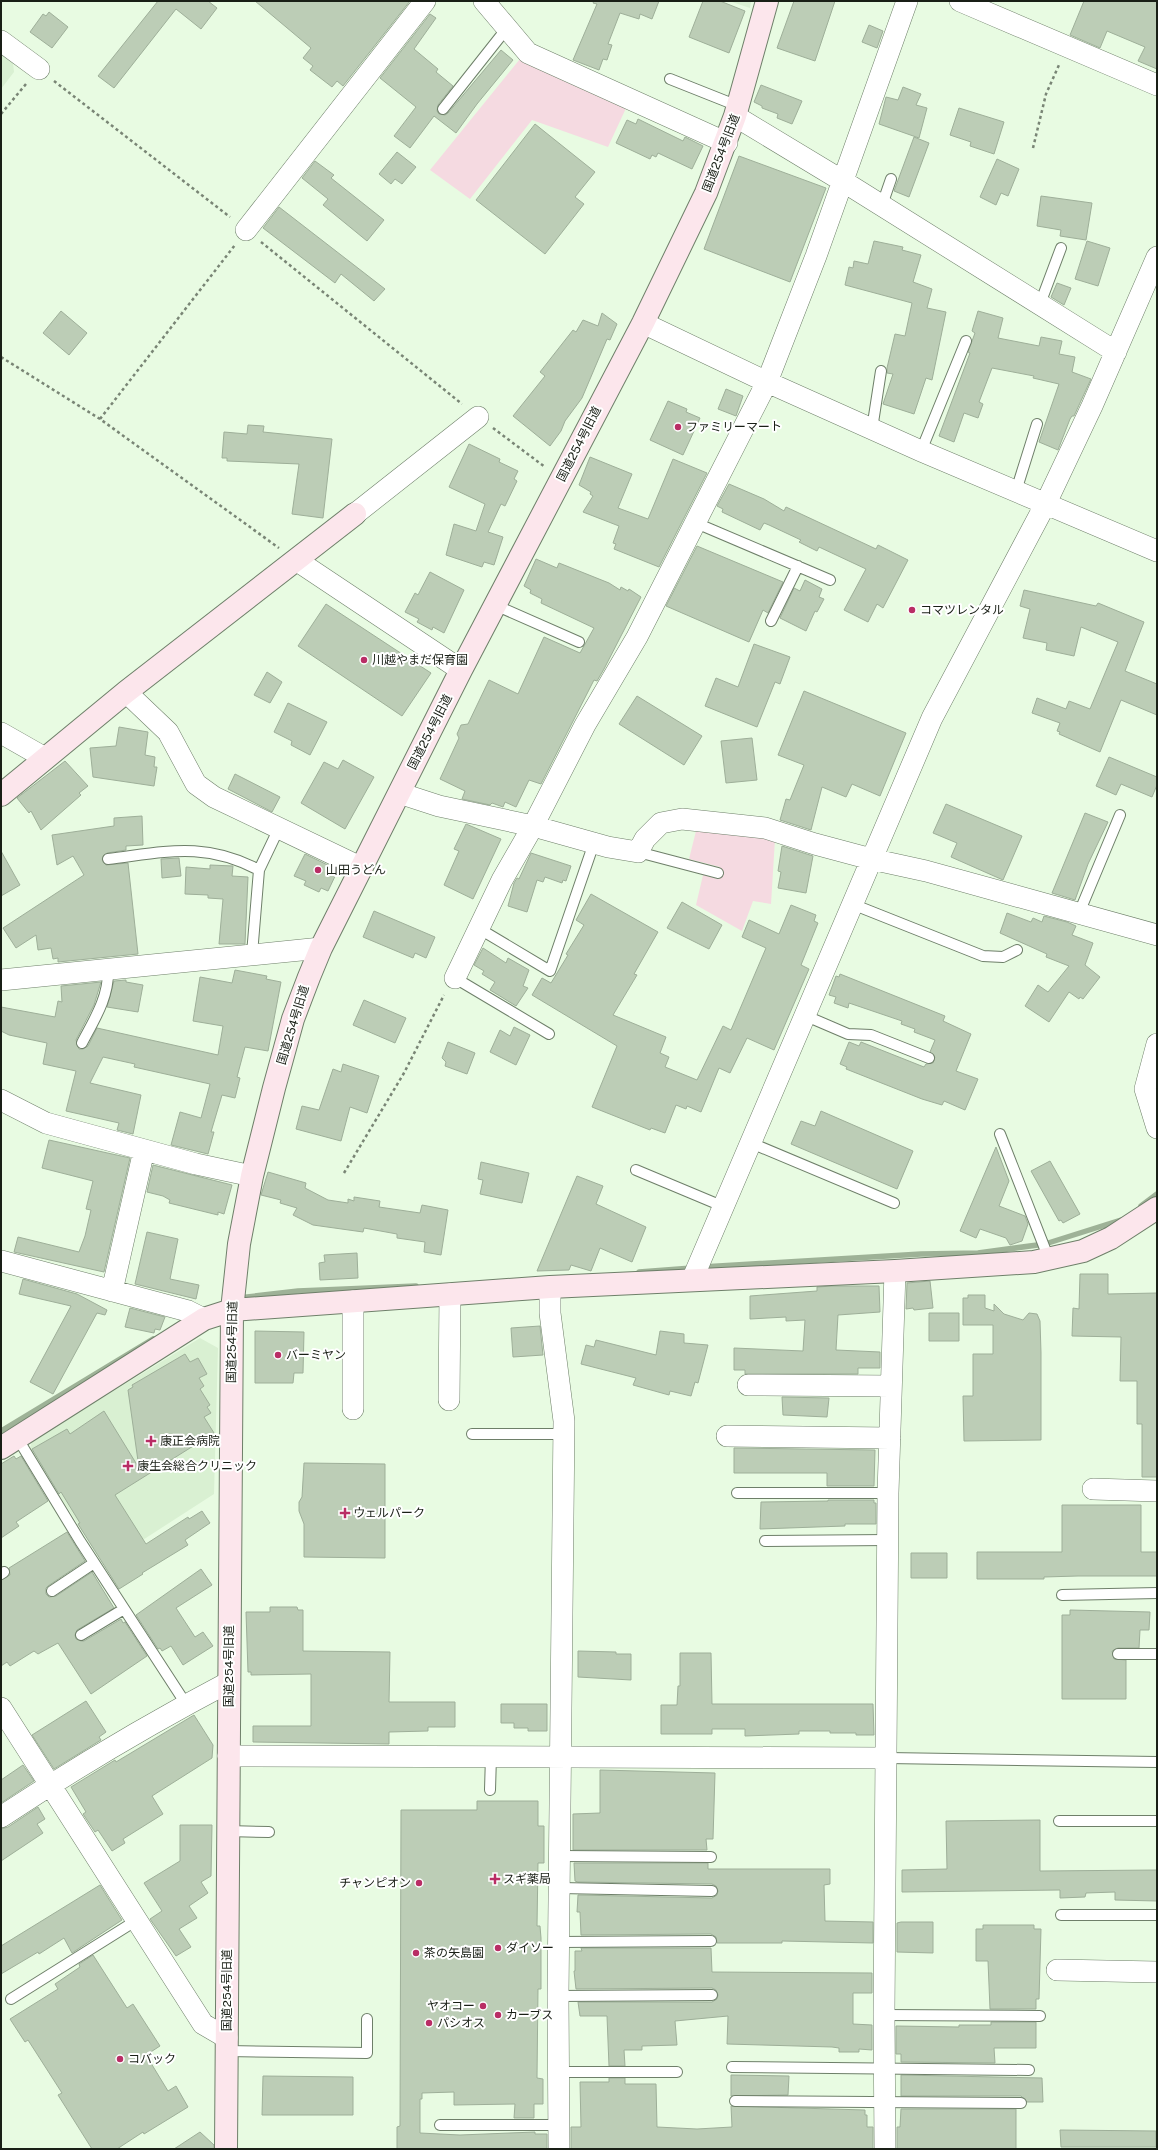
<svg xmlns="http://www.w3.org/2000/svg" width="1158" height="2150" font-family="'Public Sans','Noto Sans JP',sans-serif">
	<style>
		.built { fill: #d9f0d2 }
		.green { fill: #f5dae1 }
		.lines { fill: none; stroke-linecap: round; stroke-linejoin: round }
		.stream { stroke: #9eb297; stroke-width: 5.5 }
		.building { fill: #bccdb6; stroke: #9eaf99 }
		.lane-casing { stroke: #6e7f69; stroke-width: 12 }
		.street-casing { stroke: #6e7f69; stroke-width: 22 }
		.secondary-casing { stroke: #6e7f69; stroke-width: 24 }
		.path { stroke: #798575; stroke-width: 2.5; stroke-dasharray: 3 3; stroke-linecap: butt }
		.lane { stroke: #fff; stroke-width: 10 }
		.street { stroke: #fff; stroke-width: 21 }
		.secondary { stroke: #fce6ec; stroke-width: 22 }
		.poi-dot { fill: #b92d65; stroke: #fff; stroke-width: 1.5 }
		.labels { text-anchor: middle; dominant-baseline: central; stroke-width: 4; stroke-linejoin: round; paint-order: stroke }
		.street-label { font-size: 12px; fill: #191f16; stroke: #fff }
		.poi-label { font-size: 12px; fill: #191f16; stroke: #fff; text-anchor: start }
	</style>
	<rect width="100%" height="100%" fill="#e8fbe2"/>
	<path class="built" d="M729,1H751L750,8Z
		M1,54L13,63L14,72L1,89Z
		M200,1338L218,1348L214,1494L104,1565L30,1449L32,1441Z"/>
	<path class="green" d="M520,59L627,106L608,147L532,120L470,199L430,170Z
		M696,831L775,839L771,904L753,901L742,931L696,905L703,875L718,879L720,867L689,859Z"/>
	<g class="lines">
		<path class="stream" d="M1141,1206L1157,1194
			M702,1267L921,1254L978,1253L1045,1244L1121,1220
			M639,1272L692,1268
			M238,1298L298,1291L416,1286
			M1,1431L153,1339"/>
	</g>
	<path class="building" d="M158,1H208L217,8L201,29L176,9L114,88L98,76Z
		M255,1H410L343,86L337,81L332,87L310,70L313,66L303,58L311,48Z
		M594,1H659L652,19L640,14L639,19L620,13L608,44L612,45L607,60L603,59L599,70L573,60L597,4L593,3Z
		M703,1H720L745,11L729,53L689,37Z
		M794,1H835L815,61L777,48Z
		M1084,1H1157V69L1138,61L1145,47L1107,31L1100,48L1070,35Z
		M49,12L68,27L52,48L30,32L43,14L46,16Z
		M430,14L436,18L414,49L438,69L436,72L453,86L438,105L437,111L439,114L445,115L448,113L501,50L513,60L477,104L456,133L434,116L410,148L394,136L416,107L380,78Z
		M869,25L883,31L877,48L862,42Z
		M761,85L802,101L792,124L777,118L778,114L762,108V106L754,102Z
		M903,87L921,94L916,105L927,108L919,138L879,124L886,97L898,100Z
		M959,108L1004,122L994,154L970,146L971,142L950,135Z
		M638,119L683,141L685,137L703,146L692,169L658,153L656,157L652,155L650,159L616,143L627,120L636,124Z
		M535,124L595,172L575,197L584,204L545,254L476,200Z
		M914,137L929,143L909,197L894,191Z
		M397,152L416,167L402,184L395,179L391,184L379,174Z
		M739,156L826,188L790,282L704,249Z
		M997,159L1019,169L1008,196L1001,193L996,205L980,197Z
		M315,161L334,175L331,178L384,220L367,241L323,205L328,199L302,178Z
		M1041,196L1092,203L1086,240L1060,236L1061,230L1037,226Z
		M279,207L385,289L374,301L341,274L335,283L263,228Z
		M874,241L903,247L902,250L921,255L913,282L932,289L927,308L946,312L932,380L926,378L914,414L883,404L893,374L887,373V368L895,334L905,336L912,303L845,285L849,267L853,268L854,261L868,264Z
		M1087,241L1110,248L1098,286L1075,279Z
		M1057,283L1071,288L1064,305L1051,297Z
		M61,311L87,333L69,355L43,333Z
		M978,311L1003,318L998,338L1039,346L1041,337L1062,341L1059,354L1075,357L1072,372L1091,379L1074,416H1072L1070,419L1058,450L1039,442L1059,384L1033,378L1034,376L992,368L979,402L983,404L978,418L964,413L954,442L939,436L970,353L968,352L975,333L972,331Z
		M602,313L617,324L610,340L607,339L582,398L565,421L561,431L550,446L513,416L545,376L540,372L573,330L576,332L583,320L598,326Z
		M726,389L743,396L736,416L718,409Z
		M668,401L687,409L686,412L700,418L683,455L650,440Z
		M248,425L264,426L263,432L332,439L323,518L292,514L299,464L227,461V458H222L224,432L247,434Z
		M469,444L500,459L499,462L518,471L514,479L517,481L505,506L501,504L488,532L503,537L494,565L484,562L482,567L446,555L454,524L476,531L485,504L449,487Z
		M590,457L632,474L618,508L648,519L673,459L707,473L659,567L614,549L616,544L613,543L619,526L583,512L593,496L590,494L591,492L579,485Z
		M729,484L764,499L784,511L786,507L876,549L878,545L908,560L883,608L877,604L868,622L844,610L866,569L819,547L817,551L799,542L801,540L769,525L764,523L760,530L722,512L723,509L717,506Z
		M697,546L783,582L768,613L763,610L749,642L666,606Z
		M536,559L557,568L559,563L609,583L620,590L621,587L628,591L629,589L641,597L604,669L597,681L594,680L541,784L529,780L516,807L505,802L503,807L492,803L490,805L462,799L465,791L440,779L459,738L457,734L461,725L468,724L489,680L518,694L544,637L580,653L594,628L541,603L542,599L530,593L531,590L524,586Z
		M430,572L464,590L444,633L433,627L432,630L417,622L419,619L405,612L415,593L418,595Z
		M805,580L822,589L819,597L824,599L817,612L815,611L806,631L780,618L794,588L800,591Z
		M1024,590L1096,606L1098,603L1144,622L1125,671L1157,684V715L1121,700L1100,752L1059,734L1060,732L1057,731L1060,723L1032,713L1037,698L1066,709L1069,701L1090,709L1118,642L1081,627L1074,656L1046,650L1047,643L1023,638L1030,609L1020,606Z
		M326,604L431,673L402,716L298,646Z
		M754,644L790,657L780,684L775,682L757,727L705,706L716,678L738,687Z
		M267,672L282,682L270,703L254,695Z
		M804,691L906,733L880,796L852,784L846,797L822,787L811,830L780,820L786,799L790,800L804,765L778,755Z
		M637,696L702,736L684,765L619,724Z
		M288,703L327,722L310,755L291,745L292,741L274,732Z
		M119,727L148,732L145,755L155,757L154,767H157L154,786L93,777L90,748L116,746Z
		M752,738L757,780L726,783L721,741Z
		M1109,757L1157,777V785L1152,797L1121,784L1116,795L1096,786Z
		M343,760L374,777L345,829L301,803L324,762L338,769Z
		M65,761L88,786L79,793L81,795L41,830L31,811L29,813L17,798Z
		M235,774L280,797L272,812L228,789Z
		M946,804L1022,836L1003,880L951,857L957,843L933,833Z
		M1085,813L1108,822L1088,864L1075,900L1052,893Z
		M142,816L143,845L126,846V850L107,853L102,859L106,865L128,863L138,954L58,962V958L53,959L51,948L38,950L36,935L16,948L3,928L84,875L73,856L57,865L52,835L114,826V818Z
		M466,824L501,839L473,899L444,885L459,851L454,849Z
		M782,846L813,856L806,893L778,888L781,872L778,871Z
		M1,851L20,885L1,896Z
		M531,853L571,866L566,881L563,880L562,883L545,877L543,882L537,880L527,912L508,906L514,883L517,878L519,879Z
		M305,854L338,870L328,891L321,888L319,892L304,885L306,881L294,876Z
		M179,858L181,876L162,878L161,859Z
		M210,865L233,866L232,876L248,877L245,944H219L223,899L208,898V895L185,894L186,867L210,869Z
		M591,894L658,932L634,974L637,975L613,1015L666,1037L660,1053L669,1057L665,1067L697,1080L723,1026L731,1030L766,948L742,937L749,920L779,934L791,905L816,915L814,921L818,923L801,965L809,969L774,1050L747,1038L730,1073L719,1068L701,1112L687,1106L686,1109L676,1105L665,1133L651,1128L650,1130L592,1107L617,1046L532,995L542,978L551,983L568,955L566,954L584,925L576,920Z
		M682,902L722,925L709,949L667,928Z
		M374,911L435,937L426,958L415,953L413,958L363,937Z
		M1007,913L1031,922L1033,918L1042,922L1044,916L1067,922L1076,926L1072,935L1093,943L1085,965L1100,977L1083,999L1080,997L1079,999L1069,992L1049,1022L1025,1006L1038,985L1048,992L1069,966L1046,957L1047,954L1000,933Z
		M483,948L506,963L508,958L529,970L523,986L528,988L516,1006L490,990L495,982L482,974L484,971L474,965Z
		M235,970L267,976L266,979L281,982L268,1051L245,1047L237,1077L240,1078L235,1098L222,1095L211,1132H214L208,1154L171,1145L180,1112L201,1118L210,1084L134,1067L135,1064L103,1057L90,1083L141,1095L133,1134L117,1130L119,1123L66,1111L76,1071L43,1064L47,1043L9,1035L1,1031V1007L55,1017L58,1001L62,1002L61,986L101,982L94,1005L76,1040L79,1049H83L88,1046L97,1028L218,1055L223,1026L193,1021L200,977L232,983Z
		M840,974L945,1016L943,1021L971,1034L956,1071L978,1079L965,1110L944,1101L942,1105L922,1099L846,1069L847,1067L840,1064L849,1042L859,1046L861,1042L924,1067L926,1064L933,1063L935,1057L930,1052L935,1040L914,1032L915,1029L901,1024L902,1021L849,1003L848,1008L834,1003L836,997L829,995L836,976L839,977Z
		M126,980V982L143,985L138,1012L107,1007L114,981Z
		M364,1000L406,1018L395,1043L353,1025Z
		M514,1027L530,1035L516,1065L490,1052L500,1030L510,1036Z
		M448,1042L475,1053L467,1074L445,1066L446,1062L442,1058Z
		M343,1064L379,1076L367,1113L350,1107L341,1141L296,1129L302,1106L319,1110L333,1069L341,1072Z
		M821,1111L913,1151L897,1189L791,1144L801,1121L815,1126Z
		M49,1140L130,1158L104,1272L14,1252L18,1237L79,1252L85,1236L91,1210L86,1209L93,1181L42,1168Z
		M996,1147L1009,1181L999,1206L1025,1216L1028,1224L1022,1241L1010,1245L1006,1238L980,1229L976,1238L960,1231Z
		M1050,1161L1080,1214L1063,1223L1061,1220L1059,1221L1031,1171Z
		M481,1162L529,1173L522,1203L480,1194L483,1180L478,1179Z
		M153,1165L232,1185L224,1214L218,1212V1215L169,1203L170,1200L163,1196L147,1192Z
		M268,1172L306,1183L305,1188L328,1200L348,1203V1199L354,1201V1197L380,1201L379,1207L420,1213L422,1205L448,1210L441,1255L424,1252L425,1242L397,1238V1234L364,1228L363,1232L313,1225L293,1215L297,1208L280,1203L281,1200L261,1195Z
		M577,1176L603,1186L596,1204L646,1227L632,1262L600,1248L591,1271L571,1265L569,1270L537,1271Z
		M147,1232L178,1239L170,1279L199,1285L196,1299L135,1284Z
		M357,1253L358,1278L320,1280L319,1263L325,1262L324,1255Z
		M1080,1274H1108V1294L1157,1293V1477H1142V1424H1137V1381H1120L1121,1337L1072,1336L1073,1308L1079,1309Z
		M23,1279L77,1294L107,1310L105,1315L97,1313L53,1394L30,1382L71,1306L19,1294Z
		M930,1281L933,1308L914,1310L913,1308L906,1309L907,1283Z
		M833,1286H879L880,1312L838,1315L836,1350L880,1352V1368H858V1374H745V1370H734V1348L803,1351L805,1320L786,1321V1317L750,1319V1296L817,1291V1287Z
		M968,1295H985V1308L994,1311V1304L1004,1314L1023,1320L1029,1313L1037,1314L1040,1321L1041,1353V1440L964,1441L963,1396H973V1354H993V1325H963V1298H968Z
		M130,1308L165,1317L160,1330L155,1329L154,1333L125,1327Z
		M929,1313H959V1341H929Z
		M540,1326L543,1355L513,1357L511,1328Z
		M255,1331L304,1332L303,1373H294L293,1383H255Z
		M660,1331L684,1334V1343L708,1345L698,1383L695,1382L691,1396L670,1391L669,1395L633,1385L636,1378L581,1364L586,1345L594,1347L596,1340L656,1355Z
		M185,1354L190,1362L198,1358L207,1374L199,1378L204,1386L200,1389L210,1405L207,1407L211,1413L204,1417L214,1433L115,1495L146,1544L188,1517L189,1519L202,1511L210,1523L185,1540L188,1545L142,1573L143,1574L119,1589L78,1524L80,1523L61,1492L59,1494L32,1449L67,1429L70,1434L104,1411L139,1468L128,1390L133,1387L132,1385Z
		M782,1397L829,1398L827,1417L783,1415Z
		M734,1448L875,1450L874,1486H827V1473H734Z
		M14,1456L16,1459L21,1456L48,1501L16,1522L19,1526L1,1538V1464Z
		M304,1463L385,1464V1558L304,1557V1524L299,1511V1502L302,1497Z
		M828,1500H874V1503H876V1524H845V1526L760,1529L761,1502L828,1501Z
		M1062,1505H1141V1552H1157V1576H1078L1044,1577V1579H977V1552H1062Z
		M67,1532L85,1561L48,1586L46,1588V1594L49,1597L56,1596L92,1572L114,1608L77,1630L75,1635L76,1639L81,1641H84L121,1619L123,1623L125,1622L147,1656L91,1694L58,1643L38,1654L34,1651L10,1666L7,1662L1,1666V1580L10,1575L9,1568Z
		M911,1553H947V1578H911Z
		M201,1569L212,1585L176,1608L195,1637L203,1632L213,1646L183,1665L171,1646L162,1651L160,1648L158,1649L136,1615Z
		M270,1607H297L298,1610H303V1651L390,1652L389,1702H455V1727H428V1731L389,1732V1744L253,1742V1726H311V1674L251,1675V1672H248L246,1612H270Z
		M1070,1610L1150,1612L1149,1630H1140L1139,1648H1118L1112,1651L1114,1659L1126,1660V1699H1062V1615H1070Z
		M578,1651L616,1652V1654H631V1680L578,1677Z
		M680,1653H711L712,1704H873L874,1735H856V1733H830V1731H799V1734L745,1736V1729H712V1734H661V1705H677L678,1686H680Z
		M86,1701L106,1732L99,1737L101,1740L54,1769L32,1735Z
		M501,1704H547V1731H528V1728H514V1723H501Z
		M194,1715L213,1745L212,1758L152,1796L163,1814L123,1839L125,1843L112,1851L98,1830L95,1832L83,1814L86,1812L71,1787L115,1760L116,1762Z
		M23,1765L34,1781L1,1803V1780Z
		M600,1770L715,1773L713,1839H706L707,1850H573V1814L600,1813Z
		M477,1801H538V1826H544V1863H538L537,1926H540L541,1938V1989H538L537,2078L543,2079V2104H534V2118H514L515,2104L454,2105V2092L422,2093V2099H420V2133L460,2135L535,2132V2134H547V2149H397V2127L400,2126L401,1810H477Z
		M38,1807L45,1819L37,1824L43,1833L1,1861V1829L8,1827Z
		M1040,1820V1871L1157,1870V1901L1115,1900V1892L1086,1893L1085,1897L1060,1898V1890L902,1892V1870L947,1869L946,1821Z
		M180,1825H212L211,1876L201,1882L208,1893L189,1906L197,1918L179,1929L191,1947L176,1956L150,1919L162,1911L144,1883L180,1861Z
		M574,1863H708V1869H830V1884L824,1885L825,1921L873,1922V1943L782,1941V1943H717L716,1937L711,1934L581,1935L580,1912H577L578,1895L712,1898L717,1895L718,1891L716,1886L712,1884L578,1882L575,1881Z
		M100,1885L122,1920L72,1953L64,1938L39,1954L38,1952L1,1974V1946Z
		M901,1922H933V1953L897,1952V1923Z
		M983,1925H1034V1929H1041L1039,1999H1036V2009H990L988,1961H976V1929H983Z
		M581,1948H711L712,1972L872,1973V1993H853V2024L872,2025V2050L859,2049V2052H839V2048L832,2047L727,2044L728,2016L675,2021L677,2045L642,2046V2050H624L625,2066H609L607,2016H580L578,2002H712L717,1999L718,1995L716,1990L712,1988L576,1989L574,1971H575V1951H582Z
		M93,1955L127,2008L133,2004L160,2046L146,2055L168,2091L176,2086L188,2107L144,2134L143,2132L117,2149H92L58,2095L62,2093L28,2040L25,2042L10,2019L58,1989L55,1984L80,1967L79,1964Z
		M991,2022H1036V2048H994L995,2063L901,2062V2054H896V2026L959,2027V2025H991Z
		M731,2075L789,2076L788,2095L731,2096Z
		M901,2075L1042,2078L1043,2102H1027L1021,2096H901Z
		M263,2076L353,2077V2115H262Z
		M609,2078H625V2084H656L657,2127L697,2129L732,2127L731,2106L865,2110V2115H867V2127H873V2149H571V2127H581L580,2082H609Z
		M901,2109H1016V2149H897V2127H900Z
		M1060,2130L1156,2131V2147H1061Z
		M200,2132L214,2145V2149H174Z"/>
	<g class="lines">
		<g class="lane-casing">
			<path id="lane" d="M670,79L738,106
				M443,109L507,28
				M882,205L891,179
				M1040,304L1061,248
				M872,429L881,371
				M921,451L966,341
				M1016,491L1037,424
				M696,523L830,580
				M495,605L579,642
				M771,621L798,566
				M638,852L718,873
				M108,859C166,852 204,841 259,870
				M852,904L983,956L1003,957L1017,950
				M1079,913L1120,815
				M478,928L550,971L594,843
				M252,954L259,870L279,828
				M455,978L549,1034
				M806,1016L848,1034L871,1035L929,1058
				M82,1043C94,1020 109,997 108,970
				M1000,1134L1049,1259
				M751,1143L894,1203
				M636,1170L722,1206
				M472,1434H563
				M18,1439L80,1541L186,1704
				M737,1493H888
				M765,1541L889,1540
				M1,1574L4,1572
				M52,1591L94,1563
				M1062,1595L1157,1593
				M81,1635L124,1609
				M1118,1654H1157
				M887,1758L1157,1762
				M490,1790L491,1756
				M1059,1821H1157
				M227,1831L269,1832
				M560,1856L711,1857
				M560,1888L712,1891
				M1061,1915H1157
				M559,1942L711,1941
				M558,1996L712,1995
				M11,1999L137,1920
				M884,2015L1040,2016
				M227,2051L367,2053V2019
				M732,2067L1029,2070
				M559,2072H677
				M735,2101L1021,2103
				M440,2125H559"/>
		</g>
		<g class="street-casing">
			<path id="street" d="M484,1L528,53L727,143
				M960,1L1157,85
				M1,41L39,69
				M735,116L841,180L1116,352
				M246,230L425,1
				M643,323L767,382L921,451L1157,551
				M355,514L478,417
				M296,560L461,670
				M126,692L168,732L196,784L214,797L362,868
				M1,733L45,758
				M399,793L439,806L533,826L585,725L637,637L767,382L816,256L907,1
				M455,978L502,880L533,826L608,847L638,852L645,839L661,823L682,819L765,828L815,844L871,859L926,871L1157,935
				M1,980L321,948
				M1157,1044L1145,1089L1157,1128
				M1,1100L46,1123L196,1164L252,1176
				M1,1261L188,1311L204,1319
				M692,1280L932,718L1046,503L1092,406L1157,257
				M550,1287V1313L564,1421L558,1996L559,2149
				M112,1291L144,1150
				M353,1301V1409
				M748,1385L891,1386
				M449,1400L450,1294
				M727,1436L890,1438
				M1093,1489L1157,1491
				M1,1708L203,2024L227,2038
				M228,1756L887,1758
				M1,1817C75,1768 151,1723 229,1682
				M1057,1970L1157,1972
				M885,2149L884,2015L888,1493L895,1271"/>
		</g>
		<g class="secondary-casing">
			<path id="secondary" d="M1,795L126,692L355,514
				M1,1448L204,1319L232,1310L550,1287L895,1271L1034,1262L1083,1251L1111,1238L1157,1208
				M226,2149L232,1310L239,1244L252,1176L274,1088L293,1019L309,977L321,948L461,670L643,323L706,193L735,116L767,1"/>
		</g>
		<path class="path" d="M54,81L230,217
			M1,114L26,84
			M1033,148L1046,94L1059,65
			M261,242L462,404
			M1,357L100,419L279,548
			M100,419L235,245
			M493,428L545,467
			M344,1173L404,1073L444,995"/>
		<use href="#lane" class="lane"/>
		<use href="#street" class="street"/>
		<use href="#secondary" class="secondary"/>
	</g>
	<g class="poi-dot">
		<circle cx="678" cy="427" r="4"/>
		<circle cx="912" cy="610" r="4"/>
		<circle cx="364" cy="660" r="4"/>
		<circle cx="318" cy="870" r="4"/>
		<circle cx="278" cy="1355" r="4"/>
		<path d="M149 1435h4v4h4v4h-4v4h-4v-4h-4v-4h4z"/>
		<path d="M126 1460h4v4h4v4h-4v4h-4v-4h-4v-4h4z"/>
		<path d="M343 1507h4v4h4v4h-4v4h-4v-4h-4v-4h4z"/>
		<path d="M493 1873h4v4h4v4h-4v4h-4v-4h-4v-4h4z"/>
		<circle cx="419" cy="1883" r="4"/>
		<circle cx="498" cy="1948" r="4"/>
		<circle cx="416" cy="1953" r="4"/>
		<circle cx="483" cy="2006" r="4"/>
		<circle cx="498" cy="2015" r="4"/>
		<circle cx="429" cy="2023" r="4"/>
		<circle cx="120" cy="2059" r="4"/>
	</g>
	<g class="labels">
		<g class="street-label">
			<text transform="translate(721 153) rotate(-69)">国道254号旧道</text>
			<text transform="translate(579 444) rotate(-63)">国道254号旧道</text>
			<text transform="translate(430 732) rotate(-63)">国道254号旧道</text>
			<text transform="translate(293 1025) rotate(-73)">国道254号旧道</text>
			<text transform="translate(232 1342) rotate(-89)">国道254号旧道</text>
			<text transform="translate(229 1666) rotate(-90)">国道254号旧道</text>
			<text transform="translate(227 1990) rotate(-90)">国道254号旧道</text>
		</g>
		<g class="poi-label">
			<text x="686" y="427">ファミリーマート</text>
			<text x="920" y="610">コマツレンタル</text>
			<text x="372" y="660">川越やまだ保育園</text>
			<text x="326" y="870">山田うどん</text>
			<text x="286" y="1355">バーミヤン</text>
			<text x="160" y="1441">康正会病院</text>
			<text x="137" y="1466">康生会総合クリニック</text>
			<text x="353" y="1513">ウェルパーク</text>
			<text x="503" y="1879">スギ薬局</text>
			<text x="411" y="1883" text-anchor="end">チャンピオン</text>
			<text x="506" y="1948">ダイソー</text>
			<text x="424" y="1953">茶の矢島園</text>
			<text x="475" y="2006" text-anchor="end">ヤオコー</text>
			<text x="506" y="2015">カーブス</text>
			<text x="437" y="2023">パシオス</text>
			<text x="128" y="2059">コバック</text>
		</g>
	</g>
	<rect width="1158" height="2150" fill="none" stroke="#191f16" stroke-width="4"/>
</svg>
